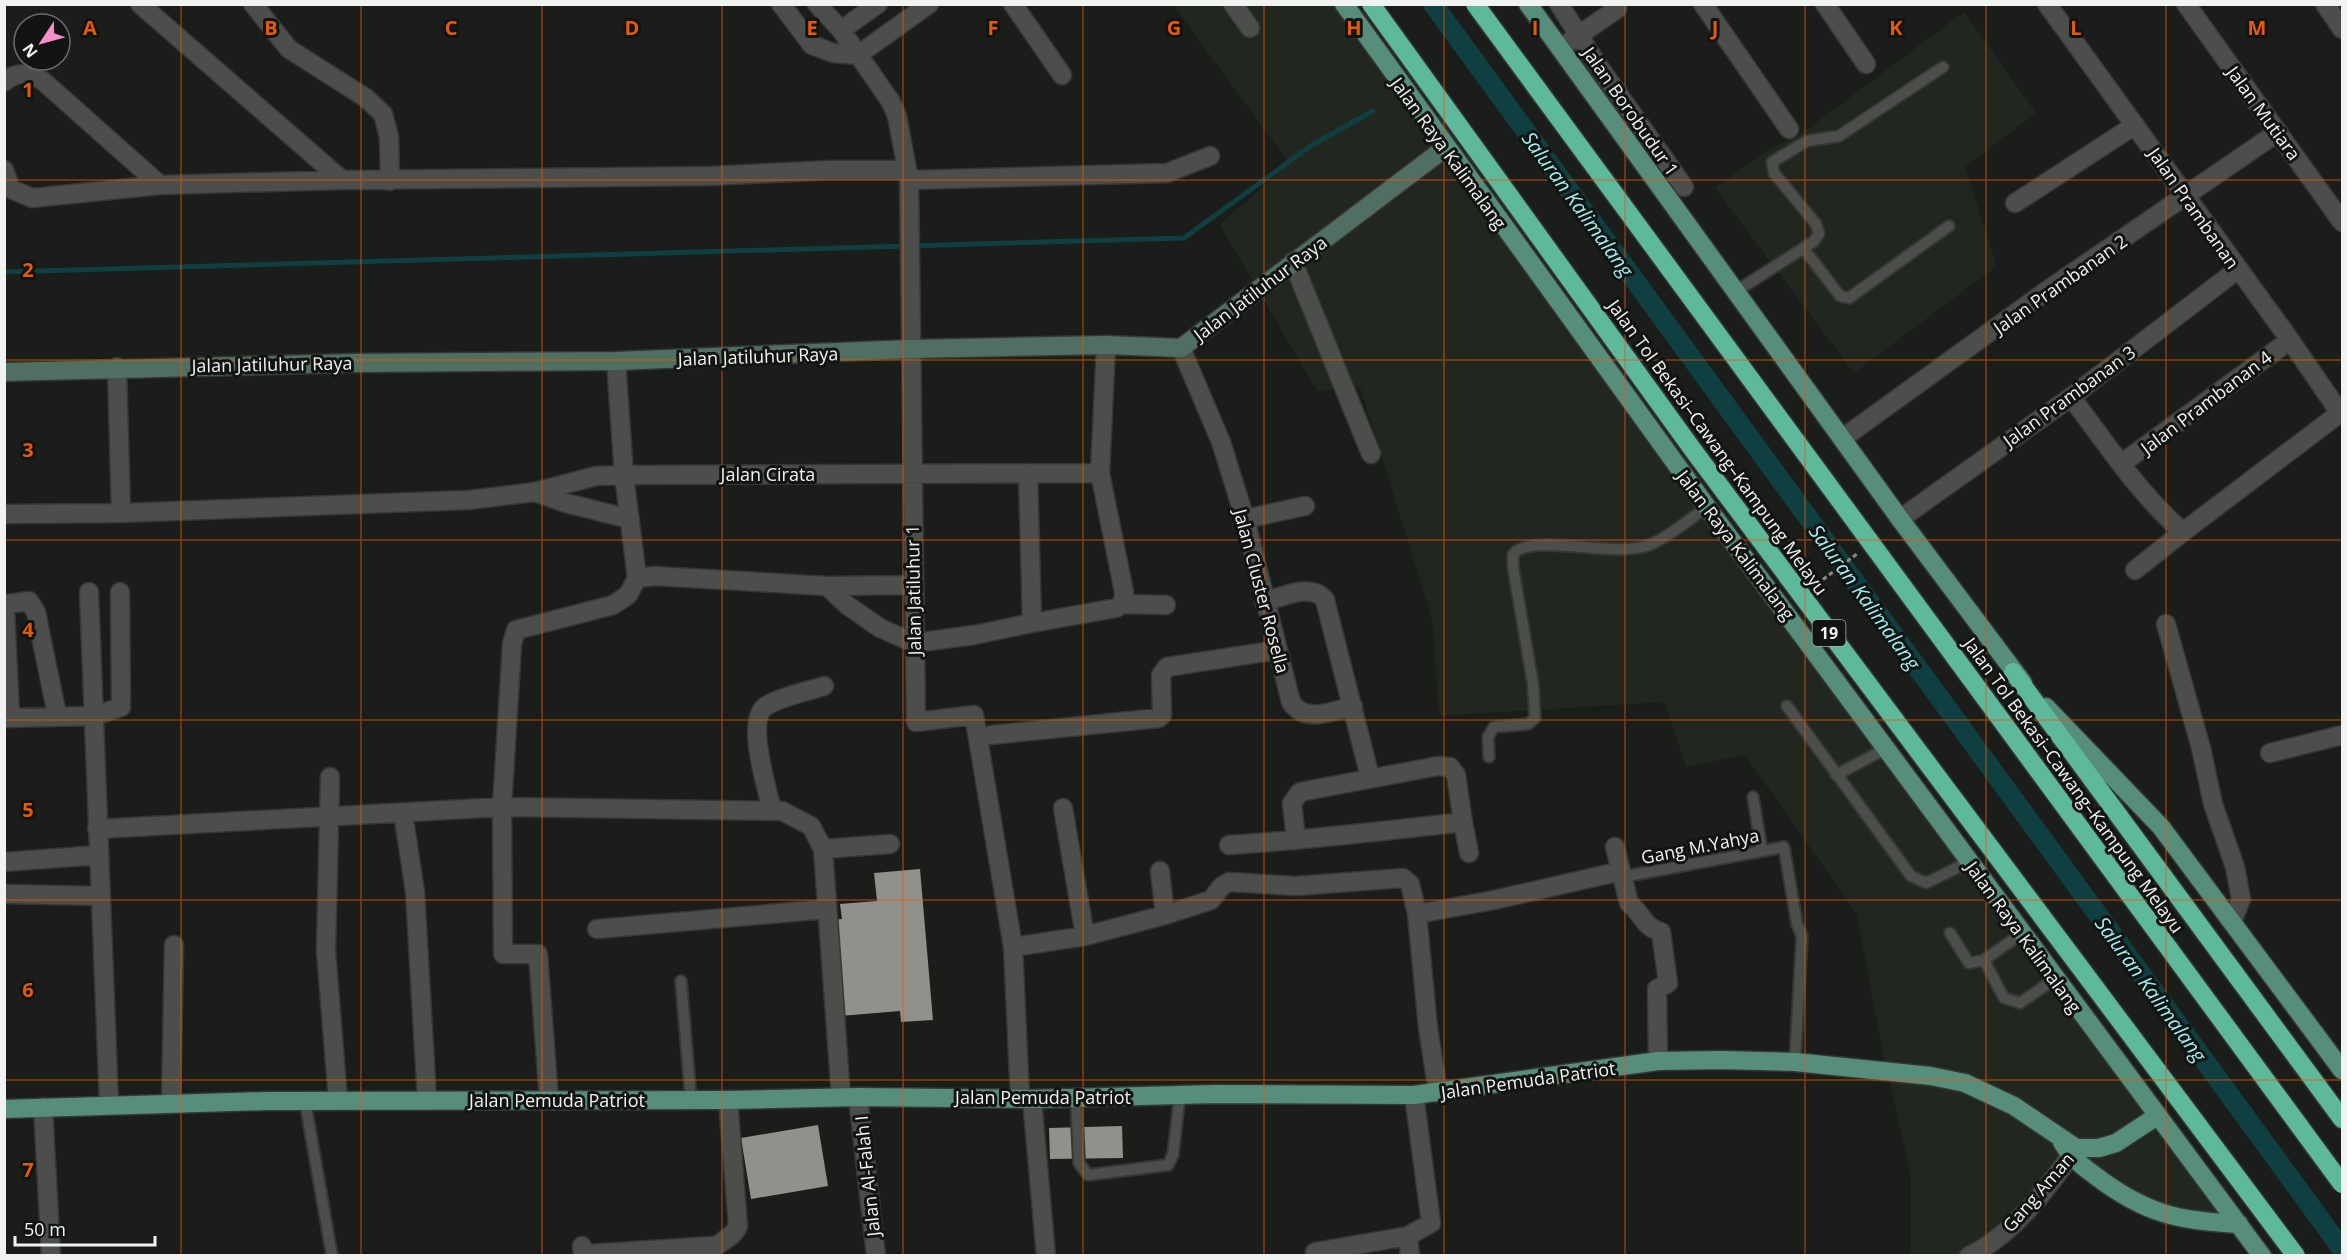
<svg xmlns="http://www.w3.org/2000/svg" width="2347" height="1260" font-family="'Open Sans',sans-serif">
	<style>
		.built { fill: #21271f }
		.lines { fill: none; stroke-linecap: round; stroke-linejoin: round }
		.stream { stroke: #103f41; stroke-width: 5 }
		.canal { stroke: #103f41; stroke-width: 20 }
		.building { fill: #91918b }
		.lane-casing { stroke: #353734; stroke-width: 14 }
		.street-casing { stroke: #353734; stroke-width: 21 }
		.secondary-casing { stroke: #353734; stroke-width: 21 }
		.primary-casing { stroke: #353734; stroke-width: 21 }
		.highway-casing { stroke: #353734; stroke-width: 21 }
		.path { stroke: #878a87; stroke-width: 3; stroke-dasharray: 4.5 3; stroke-linecap: butt }
		.lane { stroke: #4b4e4a; stroke-width: 10 }
		.street { stroke: #4b4e4a; stroke-width: 18 }
		.secondary { stroke: #516e62; stroke-width: 18 }
		.primary { stroke: #568e7b; stroke-width: 18 }
		.highway { stroke: #5eb89b; stroke-width: 18 }
		.highway-bridge-casing { stroke: #353734; stroke-width: 21; stroke-linecap: butt }
		.highway-bridge { stroke: #5eb89b; stroke-width: 18 }
		.grid { fill: none; stroke: #e8590c; stroke-width: 1.5; stroke-opacity: 0.55 }
		.labels { text-anchor: middle; dominant-baseline: central; stroke-width: 6; stroke-linejoin: round; paint-order: stroke }
		.shield { fill: #111411; stroke: #adb0ad; stroke-width: 1.5 }
		.shield-label { font-size: 16px; font-weight: bold; fill: #f0f3f0 }
		.street-label { font-size: 18px; fill: #f0f3f0; stroke: #111411 }
		.water-label { font-size: 20px; font-style: italic; fill: #a0f2f7; stroke: #111411 }
		.grid-label { font-size: 20px; text-anchor: middle; font-weight: bold; fill: #e8590c; stroke: #111411; stroke-width: 6; stroke-linejoin: round; paint-order: stroke }
	</style>
	<rect width="100%" height="100%" fill="#1a1d1a"/>
	<path class="built" d="M1173,5H1344L2239,1224L2190,1222L2070,1157L1969,1255H1911V1177L1880,1039L1857,914L1745,755L1686,767L1665,702L1439,716L1432,619L1360,387L1317,391L1220,225L1289,163Z
		M1964,12L2036,113L1965,167L1997,266L1854,373L1715,188L1761,155L1809,128Z"/>
	<g class="lines">
		<path class="stream" d="M4,272L1184,238L1312,145L1373,111"/>
		<path class="canal" d="M1433,4L2342,1249"/>
	</g>
	<path class="building" d="M920,869L933,1020L901,1022L900,1011L840,1016L832,920L842,919L840,904L877,901L874,873Z
		M818,1125L828,1186L751,1199L741,1138Z
		M1122,1126L1123,1158L1050,1159L1049,1128Z"/>
	<g class="lines">
		<g class="lane-casing">
			<path id="lane" d="M1804,249L1840,296L1849,298L1949,226
				M1735,292L1813,242L1819,234L1816,224L1774,173L1772,162L1807,141L1839,136L1943,67
				M1787,706L1911,876L1926,883L1969,862
				M1489,757L1488,737L1494,727L1528,724L1535,718L1533,684L1513,567V555L1516,551C1544,535 1613,558 1649,545C1666,539 1691,518 1707,507
				M1836,775L1887,748
				M1753,797L1762,851
				M1622,877L1784,847L1797,924L1802,936L1795,1062
				M1950,933L1969,963L1984,960L2021,934
				M1984,960L2004,998L2020,1003L2055,979
				M681,981L691,1100
				M1076,1099L1079,1163L1088,1175L1168,1165L1173,1155L1180,1094
				M305,1101L332,1256"/>
		</g>
		<g class="street-casing">
			<path id="street" d="M140,4L342,180
				M253,4L289,49L366,98L383,114L389,137L390,181
				M781,4L812,45L833,53L858,55L929,4
				M817,4L841,30L878,4
				M1013,4L1062,75
				M1233,4L1250,28
				M1559,4L1597,64L1684,187
				M1703,4L1789,129
				M1825,4L1866,64
				M2047,4L2290,340L2340,413L2183,532
				M2186,4L2342,222
				M2325,4L2342,29
				M841,30L891,102L897,116L909,180L916,722L974,715L1013,947L1020,1098
				M1560,48L1617,9
				M4,82C17,71 29,73 43,81L160,185
				M4,170L11,189L32,198L160,185L342,180L711,176L830,170H907
				M909,180L1167,173L1210,156
				M2015,203L2135,125
				M1293,262L1371,454
				M1181,348L1221,442L1245,519L1291,702C1305,724 1333,711 1353,706
				M117,367L121,513
				M2071,397C2106,443 2139,494 2183,532L2135,570
				M1843,438L2045,292L2278,132
				M2121,464L2290,340
				M1028,473L1032,623L1116,608L1123,604L1166,605
				M1100,473L1106,345
				M535,492L566,503L630,519
				M4,514L121,513L469,500L535,492L596,476L624,475L1100,473L1124,592L1123,604
				M1245,519L1305,506
				M1900,519L2071,397L2237,270
				M637,578L655,576L827,586L912,585
				M827,586L847,605L880,628L914,643L974,635L1032,623
				M89,592L109,1105
				M1264,602C1282,597 1312,582 1325,600L1370,777
				M2166,624L2201,748L2213,804L2235,867L2241,899L2232,922
				M10,717L5,610L8,604L29,601L36,612L57,715
				M4,718L94,716L121,707L120,592
				M991,735L1159,718L1162,715L1161,675L1167,667L1277,650
				M2270,753L2342,735
				M330,777L326,951L338,1100
				M1063,808L1085,936
				M772,810C767,788 745,720 766,706C782,696 806,692 824,686
				M403,813L415,892L427,1100
				M1463,822L1469,853
				M97,829L502,807L782,811L811,826L823,849L841,1097
				M1229,845C1307,840 1385,831 1463,822L1456,775L1450,767L1438,766L1300,792L1292,803L1296,840
				M1615,847L1629,903C1642,913 1643,927 1661,932L1668,983L1657,989L1658,1061
				M823,849L890,844
				M4,862L98,855
				M1160,871L1165,915
				M6,894L101,896
				M1417,914L1494,900L1621,871
				M597,929L827,909
				M1013,947L1085,936L1165,915L1211,900L1222,886L1229,882L1296,886L1403,878L1410,884L1417,914L1428,1028L1438,1093
				M858,1097L876,1256
				M1032,1099L1046,1256
				M549,1100L538,954H503L502,807L512,644L516,630L613,605L628,595L637,578L624,475L616,361
				M171,1102L174,945
				M43,1107L51,1256
				M1408,1236L1431,1223L1414,1095
				M582,1246L583,1252L588,1254L713,1246
				M705,1256C715,1243 732,1240 738,1226L728,1100
				M1316,1256L1315,1252L1408,1236L1410,1256
				M1969,1256C2014,1234 2048,1188 2076,1148"/>
		</g>
		<g class="secondary-casing">
			<path id="secondary" d="M4,372L354,363L616,361L912,349L1106,345L1181,348L1445,148"/>
		</g>
		<g class="primary-casing">
			<path id="primary" d="M1344,4L1707,507L2262,1256
				M1528,4L1900,519L2023,683
				M2046,707L2161,827L2342,1070
				M4,1109L267,1101L728,1100L858,1097L1032,1099L1215,1094L1414,1095L1658,1061L1721,1060L1795,1062L1931,1076L1965,1083L2014,1106L2076,1148H2099L2116,1143L2157,1116
				M2062,1142C2071,1158 2082,1166 2097,1177C2146,1214 2179,1221 2239,1224"/>
		</g>
		<g class="highway-casing">
			<path id="highway" d="M2013,672L2342,1119"/>
		</g>
		<path class="path" d="M1817,584L1857,554"/>
		<use href="#lane" class="lane"/>
		<use href="#street" class="street"/>
		<use href="#secondary" class="secondary"/>
		<use href="#primary" class="primary"/>
		<use href="#highway" class="highway"/>
		<g class="highway-bridge-casing">
			<path id="highway-bridge" d="M1371,4L1693,450L2296,1256
				M1475,4L2342,1184"/>
		</g>
		<use href="#highway-bridge" class="highway-bridge"/>
	</g>
	<path class="grid" d="M181,4V1256M361,4V1256M542,4V1256M722,4V1256M903,4V1256M1083,4V1256M1264,4V1256M1444,4V1256M1625,4V1256M1805,4V1256M1986,4V1256M2166,4V1256M4,180H2342M4,360H2342M4,540H2342M4,720H2342M4,900H2342M4,1080H2342"/>
	<g class="labels">
		<rect class="shield" x="1812.5" y="620" width="33" height="26" rx="4.5"/>
		<g class="shield-label">
			<text x="1829" y="633">19</text>
		</g>
		<g class="street-label">
			<text transform="translate(1631 111) rotate(55)">Jalan Borobudur 1</text>
			<text transform="translate(2264 113) rotate(54)">Jalan Mutiara</text>
			<text transform="translate(1449 153) rotate(54)">Jalan Raya Kalimalang</text>
			<text transform="translate(2194 208) rotate(55)">Jalan Prambanan</text>
			<text transform="translate(2060 284) rotate(-35)">Jalan Prambanan 2</text>
			<text transform="translate(1260 288) rotate(-37)">Jalan Jatiluhur Raya</text>
			<text transform="translate(758 356) rotate(-2)">Jalan Jatiluhur Raya</text>
			<text transform="translate(272 364) rotate(-1)">Jalan Jatiluhur Raya</text>
			<text transform="translate(2069 396) rotate(-36)">Jalan Prambanan 3</text>
			<text transform="translate(2206 402) rotate(-37)">Jalan Prambanan 4</text>
			<text transform="translate(1718 447) rotate(54)">Jalan Tol Bekasi–Cawang–Kampung Melayu</text>
			<text x="768" y="474">Jalan Cirata</text>
			<text transform="translate(1736 545) rotate(53)">Jalan Raya Kalimalang</text>
			<text transform="translate(913 590) rotate(-91)">Jalan Jatiluhur 1</text>
			<text transform="translate(1262 591) rotate(75)">Jalan Cluster Rosella</text>
			<text transform="translate(2074 785) rotate(54)">Jalan Tol Bekasi–Cawang–Kampung Melayu</text>
			<text transform="translate(1700 846) rotate(-11)">Gang M.Yahya</text>
			<text transform="translate(2024 937) rotate(54)">Jalan Raya Kalimalang</text>
			<text transform="translate(1528 1080) rotate(-8)">Jalan Pemuda Patriot</text>
			<text x="1043" y="1097">Jalan Pemuda Patriot</text>
			<text x="557" y="1100">Jalan Pemuda Patriot</text>
			<text transform="translate(867 1176) rotate(-96)">Jalan Al-Falah I</text>
			<text transform="translate(2038 1192) rotate(-49)">Gang Aman</text>
		</g>
		<g class="water-label">
			<text transform="translate(1578 204) rotate(54)">Saluran Kalimalang</text>
			<text transform="translate(1865 597) rotate(54)">Saluran Kalimalang</text>
			<text transform="translate(2151 989) rotate(54)">Saluran Kalimalang</text>
		</g>
	</g>
	<g class="grid-label">
		<text x="90" y="35">A</text>
		<text x="271" y="35">B</text>
		<text x="451" y="35">C</text>
		<text x="632" y="35">D</text>
		<text x="812" y="35">E</text>
		<text x="993" y="35">F</text>
		<text x="1174" y="35">G</text>
		<text x="1354" y="35">H</text>
		<text x="1535" y="35">I</text>
		<text x="1715" y="35">J</text>
		<text x="1896" y="35">K</text>
		<text x="2076" y="35">L</text>
		<text x="2257" y="35">M</text>
		<text x="28" y="97">1</text>
		<text x="28" y="277">2</text>
		<text x="28" y="457">3</text>
		<text x="28" y="637">4</text>
		<text x="28" y="817">5</text>
		<text x="28" y="997">6</text>
		<text x="28" y="1177">7</text>
	</g>
	<rect width="2347" height="1260" fill="none" stroke="#f0f3f0" stroke-width="12"/>
	<g transform="translate(42 42) rotate(234)"><circle r="28" fill="#111411" stroke="#6a6d6a" stroke-width="1.5"/>
	<path d="M0-4.5L10 22L0 15L-10 22Z" fill="#f98fca"/>
	<text y="-9" font-size="16" font-weight="bold" text-anchor="middle" fill="#f0f3f0">N</text>
	</g>
	<path d="M15 1236v9h140v-9" fill="none" stroke="#f0f3f0" stroke-width="3"/>
	<text x="24" y="1236" font-size="18" fill="#f0f3f0" stroke="#111411" stroke-width="4.5" paint-order="stroke">50 m</text>
</svg>
